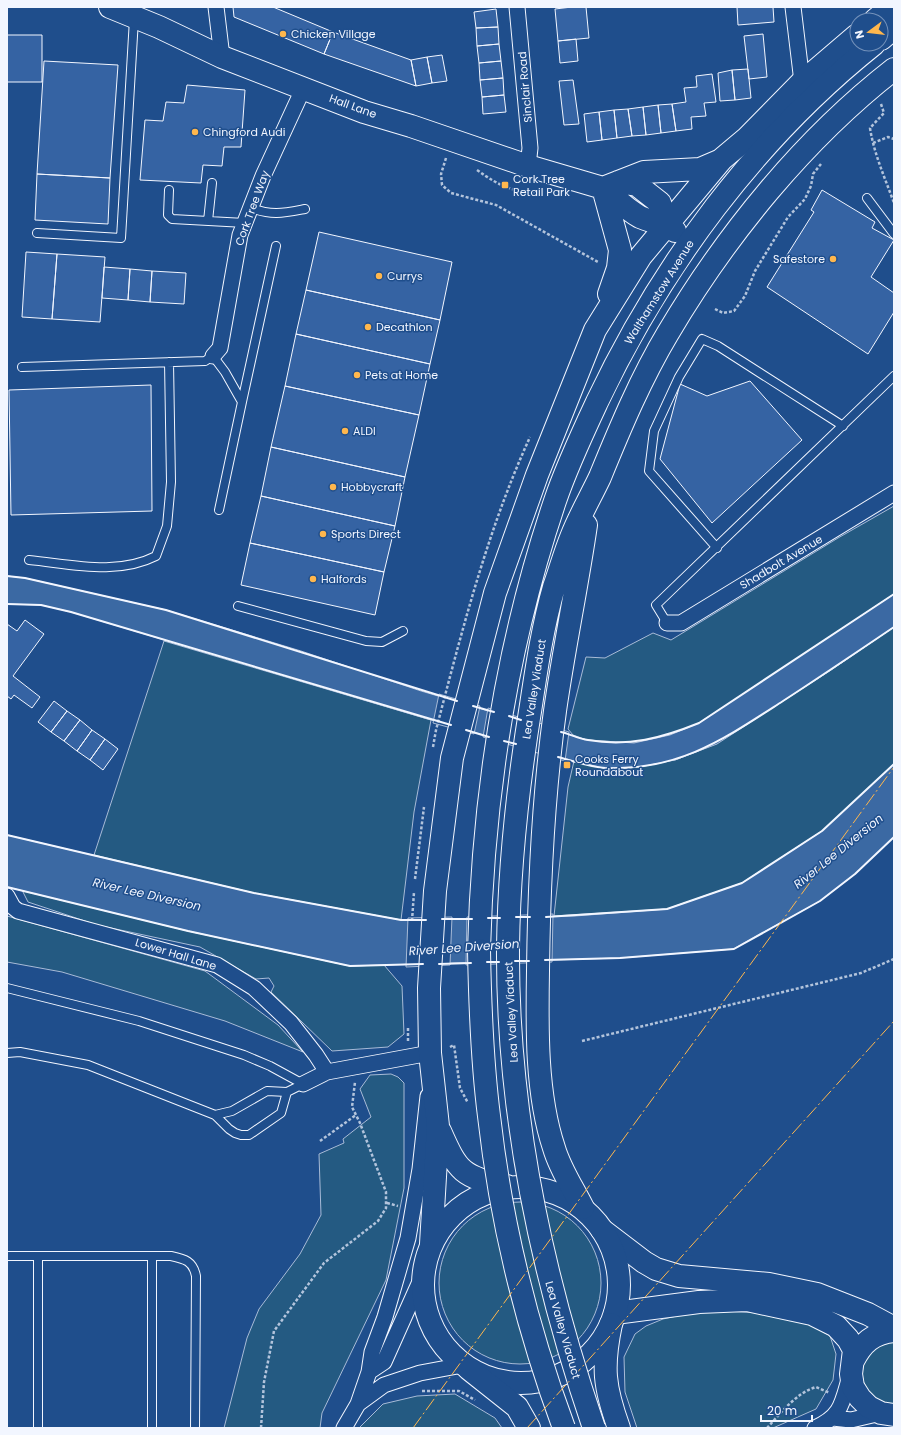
<svg xmlns="http://www.w3.org/2000/svg" width="901" height="1435" font-family="Poppins,sans-serif">
	<style>
		.green { fill: #245a82; stroke: #a8bbd7 }
		.water { fill: #3b69a3; stroke: #a8bbd7 }
		.pier { fill: #1f4e8c; stroke: #a8bbd7 }
		.building { fill: #3563a3; stroke: #f2f6ff }
		.lines { fill: none; stroke-linecap: round; stroke-linejoin: round }
		.lane-casing { stroke: #f2f6ff; stroke-width: 10 }
		.street-casing { stroke: #f2f6ff; stroke-width: 17 }
		.secondary-casing { stroke: #f2f6ff; stroke-width: 24 }
		.primary-casing { stroke: #f2f6ff; stroke-width: 24 }
		.highway-casing { stroke: #f2f6ff; stroke-width: 24 }
		.path { stroke: #b3c4dc; stroke-width: 2.5; stroke-dasharray: 3 2; stroke-linecap: butt }
		.lane { stroke: #1f4e8c; stroke-width: 8 }
		.street { stroke: #1f4e8c; stroke-width: 15 }
		.secondary { stroke: #1f4e8c; stroke-width: 22 }
		.primary { stroke: #1f4e8c; stroke-width: 22 }
		.highway { stroke: #1f4e8c; stroke-width: 22 }
		.highway-bridge-casing { stroke: #f2f6ff; stroke-width: 24; stroke-linecap: butt }
		.highway-bridge { stroke: #1f4e8c; stroke-width: 22 }
		.wall { stroke: #f2f6ff; stroke-width: 2 }
		.power { stroke: #ffb74d; stroke-width: 1; stroke-dasharray: 14 3 2 3; stroke-linecap: butt }
		.poi-dot { fill: #ffb74d; stroke: #1f4e8c; stroke-width: 1.5 }
		.labels { text-anchor: middle; dominant-baseline: central; stroke-width: 3; stroke-linejoin: round; paint-order: stroke }
		.poi-label { font-size: 11px; fill: #f2f6ff; stroke: #1f4e8c; text-anchor: start }
		.street-label { font-size: 11px; fill: #f2f6ff; stroke: #1f4e8c }
		.water-label { font-size: 12px; font-style: italic; fill: #f2f6ff; stroke: #1f4e8c }
	</style>
	<rect width="100%" height="100%" fill="#1f4e8c"/>
	<path class="green" d="M894,506V594L699,723L670,735L634,743L587,740L573,735L568,729L586,657L605,658L653,633L671,640L838,538Z
		M894,627V764L822,831L742,883L667,909L554,916L568,787L574,761L604,768L675,760L716,744L831,670Z
		M164,641L431,720L414,812L401,920L254,893L94,855Z
		M22,890L188,931L350,966L384,965L402,986L404,1034L388,1047L332,1051L271,992L274,986L269,978L256,979L200,947L97,925L28,902Z
		M7,916L205,971L278,1025L303,1052L225,1021L62,972L7,962Z
		M391,1074L398,1077L404,1083V1188L386,1280L322,1413L320,1428H224L247,1338L259,1309L300,1254L321,1215L319,1154L344,1143L343,1139L371,1117L360,1089L370,1075Z
		M439 1283a81 81 0 1 1 162 0a81 81 0 1 1-162 0Z
		M723,1311L764,1313L808,1323L830,1336L836,1354L833,1380L816,1409L773,1428H637L625,1392L624,1357L635,1334L646,1326L663,1319L695,1312Z
		M894,1340V1405C862,1400 851,1368 876,1346C881,1343 889,1342 894,1340Z
		M455,1394L495,1418L502,1428H359L383,1404L417,1396Z"/>
	<path class="water" d="M7,576L25,578L166,610L301,651L421,691L587,740L634,743L670,735L699,723L894,594V627L831,670L717,744L675,760L640,767L604,768L574,761L431,720L71,612L41,605L7,604Z
		M894,764V837L855,874L820,901L733,949L620,958L350,966L188,931L7,887V835L254,893L401,920L575,916L667,909L742,883L822,831Z"/>
	<path class="pier" d="M439,694L480,706L474,734L433,723Z
		M488,708L569,732L565,761L483,737Z
		M553,914L552,962L466,965L467,917Z
		M452,917L450,965L406,967L408,918Z"/>
	<path class="building" d="M233,7H273L333,32L324,54L234,17Z
		M572,7H586L589,38L558,41L555,9Z
		M737,7H773L774,22L738,25Z
		M496,9L498,27L476,28L474,12Z
		M498,27L499,44L477,46L476,28Z
		M333,32L411,60L416,86L324,54Z
		M763,34L767,77L749,79L744,36Z
		M7,35H42V82H7Z
		M576,39L578,61L560,63L558,41Z
		M499,44L501,61L479,63L477,46Z
		M442,55L447,81L432,83L427,57Z
		M427,57L432,83L416,86L411,60Z
		M44,61L118,65L110,178L37,174Z
		M501,61L503,78L480,80L479,63Z
		M748,69L751,98L735,100L732,70Z
		M732,70L735,100L720,101L718,73Z
		M712,74L716,102L704,103L706,116L691,117L692,129L676,131L672,104L686,102L684,88L697,87L696,76Z
		M503,78L504,95L482,97L480,80Z
		M573,80L579,124L564,125L559,81Z
		M187,85L245,90L241,147H224L222,166L203,165L201,183L140,180L145,120L163,121L166,102L184,103Z
		M504,95L506,112L483,114L482,97Z
		M672,104L676,131L661,133L658,105Z
		M658,105L661,133L646,135L643,107Z
		M643,107L646,135L632,136L628,109Z
		M628,109L632,136L617,138L614,110Z
		M614,110L617,138L602,140L599,112Z
		M599,112L602,140L587,142L584,114Z
		M37,174L110,178L108,224L35,220Z
		M822,190L875,222L872,228L894,240L871,277L894,293V312L868,354L767,287L814,212L811,210Z
		M319,232L452,262L440,320L306,290Z
		M26,252L57,254L52,319L22,317Z
		M57,254L105,257L100,322L52,319Z
		M104,267L130,269L128,300L102,298Z
		M130,269L152,271L150,302L128,300Z
		M152,271L186,273L184,304L150,302Z
		M306,290L440,320L430,364L296,334Z
		M296,334L430,364L419,415L285,386Z
		M750,381L802,440L712,523L660,459L680,384L707,396Z
		M151,385L152,511L11,515L9,390Z
		M285,386L419,415L405,477L271,447Z
		M271,447L405,477L395,526L261,496Z
		M261,496L395,526L384,572L250,543Z
		M250,543L384,572L375,615L241,585Z
		M25,620L44,634L13,676L40,697L32,708L14,695L11,699L7,696V624L17,631Z
		M54,701L67,711L51,732L38,722Z
		M67,711L80,720L64,741L51,732Z
		M80,720L92,730L77,751L64,741Z
		M92,730L105,739L90,760L77,751Z
		M105,739L118,749L103,770L90,760Z"/>
	<g class="lines">
		<g class="lane-casing">
			<path id="lane" d="M169,190L168,215L172,219L245,223
				M867,198L894,234
				M251,208C272,216 284,213 305,209
				M208,221L212,183
				M37,233L121,238L134,19
				M22,367L205,361L213,356L225,372L242,402L219,510
				M242,402L276,246
				M717,548L649,471L654,431L679,377L702,339L718,346L843,426
				M29,560C71,564 117,576 156,556L167,526L171,482L169,362
				M238,606L366,641L382,642L403,631
				M667,623L656,605L894,376
				M7,988L139,1021L244,1055L270,1066L303,1084
				M7,1053L20,1052L88,1065L215,1115L229,1129L235,1133L241,1135H249L281,1113L287,1092
				M215,1115L232,1111L267,1091L287,1092L303,1084
				M7,1256H171C185,1259 193,1261 196,1276L195,1428
				M152,1256V1428
				M38,1428V1256"/>
		</g>
		<g class="street-casing">
			<path id="street" d="M216,7L222,57
				M517,7L530,148L528,166
				M793,7L802,82
				M213,356L220,348L240,235L263,176L304,87
				M667,623H681L894,493
				M7,896L13,907L18,911L217,965L254,988L291,1023L316,1055L327,1072
				M303,1084L327,1072L430,1053
				M369,1372L384,1362L422,1277
				M358,1404L384,1385L420,1373L463,1365
				M833,1418L851,1420L881,1413
				M344,1428L358,1404L369,1372L372,1352L385,1317L408,1238L420,1169L428,1096
				M815,1428C842,1416 842,1403 850,1376"/>
		</g>
		<g class="secondary-casing">
			<path id="secondary" d="M602,1230L644,1262L656,1269L679,1276L769,1284L817,1294L868,1314L894,1328
				M615,1313L699,1302L747,1300L812,1314L836,1326L848,1339L854,1350L851,1374L853,1387L860,1398L869,1407L881,1413L894,1415
				M853,1361C862,1343 873,1333 894,1331"/>
		</g>
		<g class="primary-casing">
			<path id="primary" d="M110,7L159,27L222,57L364,112L411,126L528,166L603,188L644,172L700,169L721,160
				M875,20L891,7
				M618,182L637,185L660,203L666,225
				M603,188L620,250L618,268L609,294
				M603,188C615,198 626,209 640,217C652,222 664,224 675,231
				M440,1131C458,1172 462,1177 507,1186
				M423 1285a98 98 0 1 1 196 0a98 98 0 1 1-196 0Z
				M431,1244L438,1126L430,1053L429,988L435,891L452,758L495,593L537,475L595,330L641,256L722,159L747,138L802,82L857,35"/>
		</g>
		<g class="highway-casing">
			<path id="highway" d="M881,39L894,28
				M508,948C509,866 518,785 531,705C537,665 543,625 554,587C560,570 565,552 572,535C580,515 591,496 600,477C620,428 641,378 668,333C726,235 804,139 894,69
				M479,950C483,797 506,646 555,501C566,468 582,434 597,402C662,265 755,139 874,44
				M583,1208C573,1188 560,1169 554,1148C536,1094 537,1028 538,971C539,884 543,797 555,711C564,648 577,587 586,525
				M611,1324C602,1367 604,1387 619,1428
				M469,1369L517,1407L529,1428"/>
		</g>
		<path class="path" d="M881,104L884,113L870,128C874,154 885,178 894,203
			M873,143L888,137L894,139
			M446,158L441,174L442,185L451,193L496,205L598,262
			M477,170C501,187 514,193 544,192
			M715,309L723,313L734,311L745,296L755,271L788,217L805,199L811,186L813,174L821,164
			M433,747L436,730C462,631 487,531 530,437
			M415,879L424,807
			M412,921L414,892
			M408,1041V1026
			M582,1041L861,973L894,959
			M450,1047L454,1045L460,1088L468,1103
			M320,1141L356,1115
			M387,1203L398,1206
			M422,1391H459L475,1400
			M261,1428L264,1382L274,1331L324,1263L378,1221L386,1208V1192L360,1123L352,1107L355,1082
			M767,1428C781,1413 796,1393 816,1387L830,1393"/>
		<use href="#lane" class="lane"/>
		<use href="#street" class="street"/>
		<use href="#secondary" class="secondary"/>
		<use href="#primary" class="primary"/>
		<use href="#highway" class="highway"/>
		<g class="highway-bridge-casing">
			<path id="highway-bridge" d="M508,948C507,1112 541,1273 594,1428
				M479,950C480,1005 482,1061 489,1116C501,1223 527,1328 564,1428"/>
		</g>
		<use href="#highway-bridge" class="highway-bridge"/>
		<path class="wall" d="M7,576L25,578L166,610L457,701
			M7,604L41,605L71,612L451,725
			M473,706L494,712
			M509,716L521,720
			M466,730L489,737
			M561,732C570,734 579,739 588,740C629,747 662,738 699,723L894,594
			M504,741L516,744
			M558,757C573,761 590,767 605,768C679,771 724,739 783,701C820,677 857,652 894,627
			M7,835L254,893L401,920H426
			M7,887L188,931L350,966L423,964
			M516,917H530
			M546,917L667,909L742,883L822,831L894,764
			M488,918H500
			M442,919H472
			M545,960L620,958L734,949L820,901L855,874L894,837
			M515,961H529
			M487,962H499
			M439,964L471,963"/>
		<path class="power" d="M413,1428L894,767
			M527,1428L894,1021"/>
	</g>
	<g class="poi-dot">
		<circle cx="283" cy="34" r="4"/>
		<circle cx="195" cy="132" r="4"/>
		<rect x="501" y="181" width="8" height="8" rx="2"/>
		<circle cx="833" cy="259" r="4"/>
		<circle cx="379" cy="276" r="4"/>
		<circle cx="368" cy="327" r="4"/>
		<circle cx="357" cy="375" r="4"/>
		<circle cx="345" cy="431" r="4"/>
		<circle cx="333" cy="487" r="4"/>
		<circle cx="323" cy="534" r="4"/>
		<circle cx="313" cy="579" r="4"/>
		<rect x="563" y="761" width="8" height="8" rx="2"/>
	</g>
	<g class="labels">
		<g class="poi-label">
			<text x="291" y="34">Chicken Village</text>
			<text x="203" y="132">Chingford Audi</text>
			<text x="513" y="179">Cork Tree<tspan x="513" dy="13">Retail Park</tspan></text>
			<text x="825" y="259" text-anchor="end">Safestore</text>
			<text x="387" y="276">Currys</text>
			<text x="376" y="327">Decathlon</text>
			<text x="365" y="375">Pets at Home</text>
			<text x="353" y="431">ALDI</text>
			<text x="341" y="487">Hobbycraft</text>
			<text x="331" y="534">Sports Direct</text>
			<text x="321" y="579">Halfords</text>
			<text x="575" y="759">Cooks Ferry<tspan x="575" dy="13">Roundabout</tspan></text>
		</g>
		<g class="street-label">
			<text transform="translate(525 87) rotate(-95)">Sinclair Road</text>
			<text transform="translate(353 106) rotate(20)">Hall Lane</text>
			<text transform="translate(252 208) rotate(-70)">Cork Tree Way</text>
			<text transform="translate(659 292) rotate(-58)">Walthamstow Avenue</text>
			<text transform="translate(781 562) rotate(-31)">Shadbolt Avenue</text>
			<text transform="translate(534 689) rotate(-81)">Lea Valley Viaduct</text>
			<text transform="translate(176 954) rotate(17)">Lower Hall Lane</text>
			<text transform="translate(511 1012) rotate(-93)">Lea Valley Viaduct</text>
			<text transform="translate(563 1330) rotate(74)">Lea Valley Viaduct</text>
		</g>
		<g class="water-label">
			<text transform="translate(838 851) rotate(-39)">River Lee Diversion</text>
			<text transform="translate(147 894) rotate(13)">River Lee Diversion</text>
			<text transform="translate(464 947) rotate(-4)">River Lee Diversion</text>
		</g>
	</g>
	<rect width="901" height="1435" fill="none" stroke="#f2f6ff" stroke-width="16"/>
	<g transform="translate(869 32) rotate(255)"><circle r="19" fill="#1f4e8c" stroke="#7391ba"/>
	<path d="M0-3L7 15L0 10L-7 15Z" fill="#ffb74d"/>
	<text y="-6" font-size="11" font-weight="bold" text-anchor="middle" fill="#f2f6ff">N</text>
	</g>
	<path d="M761 1415v6h51v-6" fill="none" stroke="#f2f6ff" stroke-width="2"/>
	<text x="767" y="1415" font-size="12" fill="#f2f6ff" stroke="#1f4e8c" stroke-width="3" paint-order="stroke">20 m</text>
</svg>
